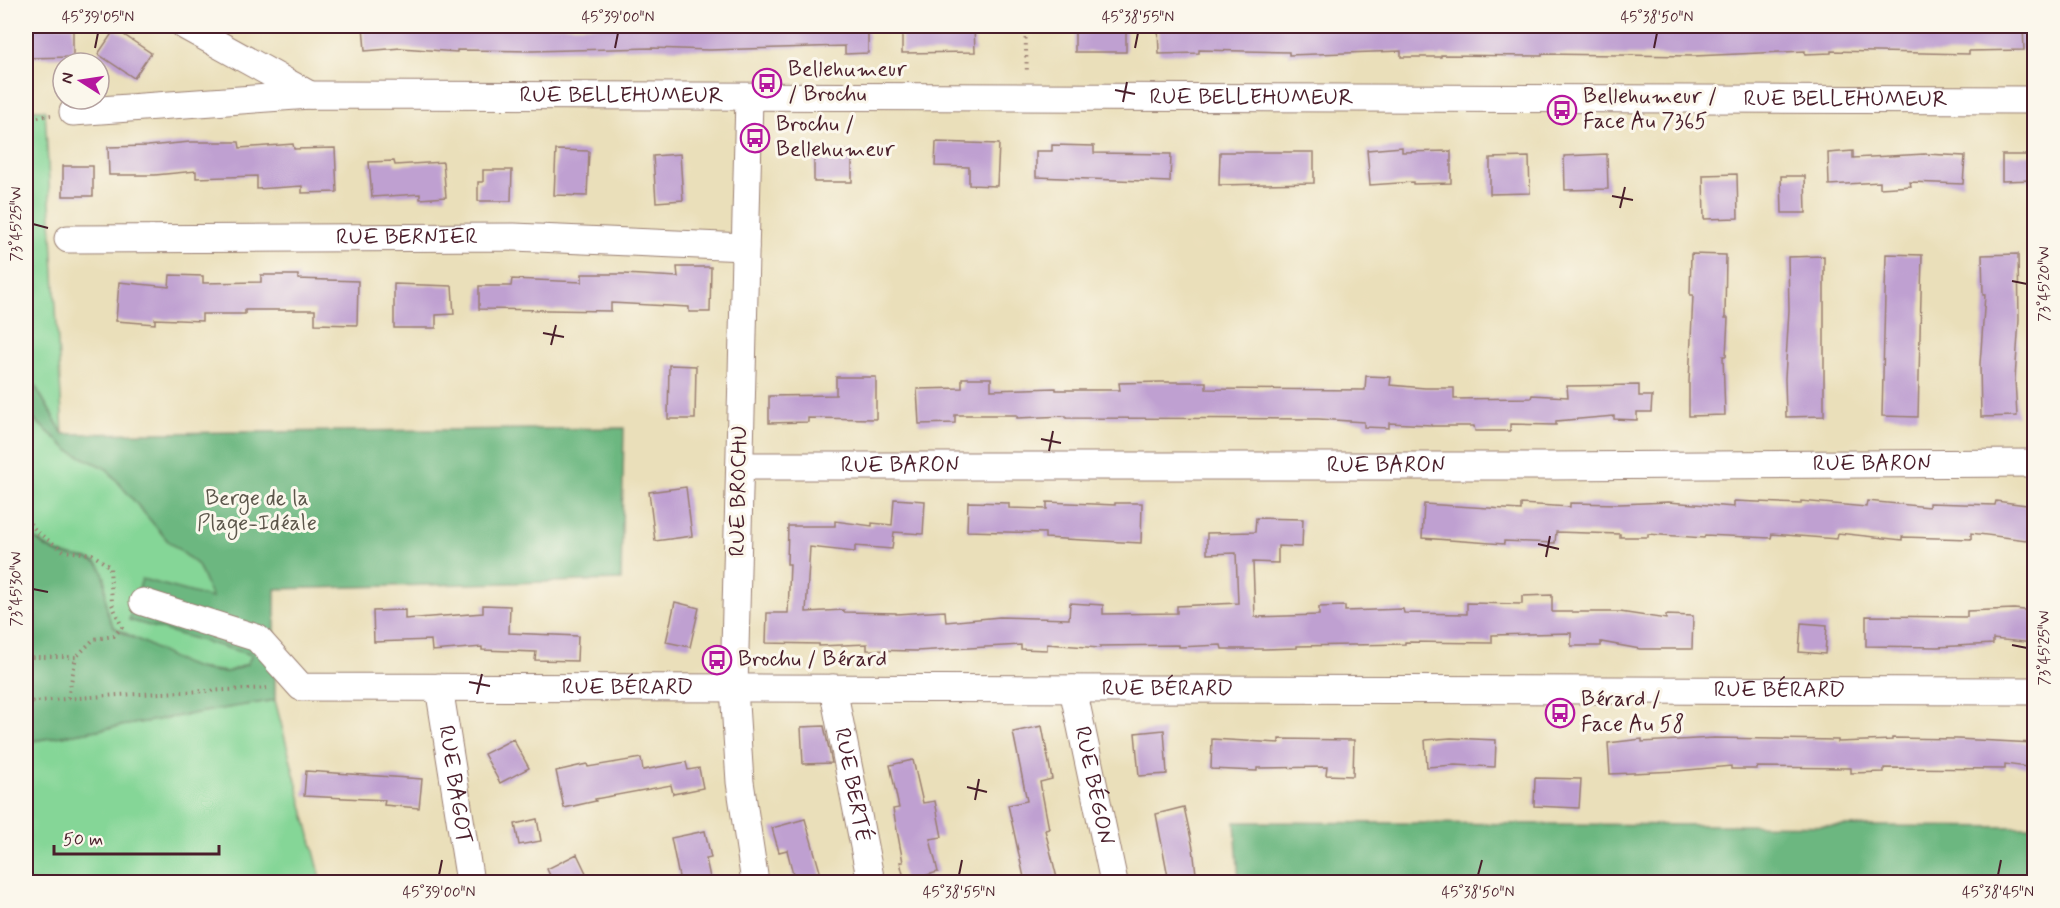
<svg xmlns="http://www.w3.org/2000/svg" width="2060" height="908" font-family="Mynerve,sans-serif">
	<style>
		.green { fill: #85d697; stroke: #687a61; stroke-width: 1.5 }
		.forest { fill: #6cb780; stroke: #5b6b56; stroke-width: 1.5 }
		.building { fill: #bfa0d1 }
		.lines { fill: none; stroke-linecap: round; stroke-linejoin: round }
		.minor-casing { stroke: #9a7f72; stroke-width: 29 }
		.path { stroke: #9a7f72; stroke-width: 4; stroke-dasharray: 1.5 4.5; stroke-linecap: butt }
		.minor { stroke: #fff; stroke-width: 27 }
		.ticks { fill: none; stroke: #4a1f2b; stroke-width: 2 }
		.labels { text-anchor: middle; dominant-baseline: central; stroke-width: 6; stroke-linejoin: round; paint-order: stroke }
		.poi-label { font-size: 22px; fill: #4a1f2b; stroke: #fbf7ec; text-anchor: start }
		.street-label { font-size: 22px; fill: #4a1f2b; stroke: #fbf7ec }
		.park-label { font-size: 22px; fill: #5c564b; stroke: #fbf7ec }
		.neatline { fill: none; stroke: #4a1f2b; stroke-width: 2 }
		.ticks-label { font-size: 15px; text-anchor: middle; fill: #4a1f2b }
	</style>
	<rect width="100%" height="100%" fill="#fbf7ec"/>
	<filter id="ink" filterUnits="userSpaceOnUse"><feTurbulence type="fractalNoise" baseFrequency=".0167" numOctaves="2"/><feDisplacementMap in="SourceGraphic" scale="12" xChannelSelector="R" yChannelSelector="G"/><feConvolveMatrix kernelMatrix="1 2 1 2 8 2 1 2 1" color-interpolation-filters="sRGB"/></filter>
	<filter id="wash" filterUnits="userSpaceOnUse"><feTurbulence type="fractalNoise" baseFrequency=".008" numOctaves="4" result="noise"/><feDisplacementMap in="SourceGraphic" scale="24" xChannelSelector="R" yChannelSelector="G"/><feGaussianBlur stdDeviation="1.35" result="paint"/><feColorMatrix in="noise" values="0 0 0 0 0 0 0 0 0 0 0 0 0 0 0 0 0 1.4 0 .05"/><feComposite in="paint" operator="in"/></filter>
	<g filter="url(#wash)">
		<rect width="100%" height="100%" fill="#eadfba"/>
		<path class="green" d="M26,110H45L63,434L26,370Z
			M26,409L30,416L70,451L107,469L168,541L198,565L212,598L130,620L252,655L247,664L227,672L189,667L114,627L107,613L105,599V578L90,560C61,556 47,550 26,530Z
			M275,700L322,882H26V742Z"/>
		<path class="forest" d="M26,370L63,434L624,428L621,580L275,589V700L26,742V530C34,538 43,547 55,552C65,557 91,556 98,564C111,578 100,606 113,625C118,633 133,637 141,641C168,655 194,673 226,672C233,671 241,667 247,664L252,655L129,620L142,579L212,598L198,565L168,541L107,469L70,451L30,416L26,409Z
			M1235,822L2034,827V882H1239Z"/>
		<g id="blocks">
			<path class="building" d="M28,26H73V57L26,58V33H28Z
				M363,26H868V53L845,54V46L709,50L652,48L532,51L457,50V52L401,48L365,51Z
				M902,26H974L975,52L902,53Z
				M1075,26H1126V52H1075Z
				M1158,26H1788V27L2023,26L2024,50L1969,51V54L1831,51V53L1805,54V51L1694,56L1542,54V56L1441,55V57H1401V51L1289,55V52L1199,50V53L1159,54Z
				M115,29L151,53L134,78L98,54Z
				M190,142H239L240,148L293,144L294,149L335,148L337,192L302,193V186L257,189V176L196,178V171L155,175H109L108,147L148,146Z
				M936,142L999,144L997,186L969,185V167L935,166Z
				M1052,145L1094,146V153L1171,154L1170,182L1036,177V151H1052Z
				M1402,147V152L1451,151V183L1413,184V182L1370,185L1367,150Z
				M556,150L589,151L587,196L554,195Z
				M814,151H852V182H814Z
				M1853,151V158L1925,154L1965,156L1963,184L1910,182L1911,186L1880,188V182L1829,185L1828,153Z
				M1220,152H1314V183L1219,185Z
				M680,154L683,200L656,202L653,156Z
				M1607,154L1608,189L1565,190L1564,156Z
				M2002,155H2034V180L2002,181Z
				M1529,157L1530,193L1490,194V158Z
				M394,161L395,165L443,162L446,197L420,199V194L372,197L369,162Z
				M63,166H93V196H63Z
				M483,170H512L511,201H478V182H483Z
				M1737,174L1738,218L1704,219L1703,175Z
				M1781,176H1805L1806,213H1782Z
				M1691,254L1726,255L1725,318H1728L1726,356H1723L1725,415L1689,416V382L1693,295H1690Z
				M1886,254L1922,255L1918,417L1882,416Z
				M2018,254L2019,320L2015,379L2017,416L1981,417L1980,364L1985,295H1983L1982,255Z
				M1824,256V416L1786,417L1785,378L1789,310L1788,257Z
				M677,267H711L710,312H689V307L611,303V311L479,309V286H511L512,279L582,282V274H624L678,277Z
				M170,275L203,276V283L261,282V275H298V279L358,281L357,325L315,324V310H245V314H202V321L155,319V324L116,321L119,282L169,287Z
				M394,284L452,286L454,314L436,315V328H394Z
				M669,365L696,366L695,419H668Z
				M1366,376L1391,377L1390,385L1425,388H1454V399L1531,398L1532,395L1568,397L1567,386L1639,385V396H1652L1651,412H1637V420L1614,419V416L1556,421V425L1510,424V431H1475L1474,426H1431V425L1389,423V428L1364,427V422L1319,419L1066,418V416L1017,418V415H955V423L919,424L917,389L962,388V378H991V390L1056,388V390H1120L1119,383L1161,382H1206V389L1365,390Z
				M836,377H876V419L808,418V422L769,423V396L836,395Z
				M686,487L692,536L655,541L649,492Z
				M894,499L925,501L923,534L894,532L892,549L855,546V552L810,547L806,612L844,610V612L896,613V614L945,611L946,622L1000,617L1069,619L1070,603L1103,605V614L1177,613V606L1238,603L1236,553L1207,554V533L1255,532L1256,518L1303,519L1302,547L1278,546V563L1253,562L1255,617L1319,615V607L1345,606V611L1403,609L1404,613L1467,614V603L1522,604V596L1552,595V612H1620L1666,619V615L1693,616L1692,649H1640L1601,642V646H1571V633L1492,635V643L1405,642V644L1297,646V648L1265,649H1222L1221,645L1179,647V645L1100,646V648L1047,644V650L1021,649V645L916,651L867,650V644L819,646V644L766,643L767,613H788L790,564H787L788,526H835V521L872,526V523L892,525Z
				M1734,501L1801,504V501L1866,507L1867,501L1929,507V503L1995,505L1996,501L2034,506V541L1971,533V539L1902,537V540L1838,533L1837,539L1772,534L1771,538L1705,535L1704,538L1648,534V537H1620V534L1556,532L1555,543L1504,541V544L1422,538L1424,504L1521,510V504L1570,507V503L1620,504L1668,502L1734,507Z
				M968,502L1009,503V508L1047,509V502L1115,505V503H1142L1141,543L1045,538V533L967,531Z
				M675,602L699,608L690,647L666,642Z
				M483,605L510,606L509,633L578,636L577,661L535,660L536,652L482,650V647L432,651L431,640L374,642L373,611L405,610V619L483,613Z
				M2014,609L2034,611V643L1993,639V644L1937,647L1866,646V616L1967,617V611Z
				M1801,623L1827,625L1825,654L1799,652Z
				M824,726L832,763L803,764L801,727Z
				M1042,726L1052,779L1040,782L1049,829L1045,830L1057,878L1041,882H1025L1008,805L1027,801L1013,732Z
				M1164,730L1167,774L1139,776L1135,733Z
				M1451,738L1496,740L1495,767L1455,765L1427,767L1425,740Z
				M1714,738L1838,740V742L1892,740V738L1957,739L2034,743V768L2005,764V769L1884,768V772L1851,773V768L1757,767V769H1731V766L1677,771L1610,774L1608,743L1642,739V742Z
				M513,739L529,768L500,783L484,754Z
				M1212,739L1279,743V739L1354,740L1353,776L1326,775L1327,767L1257,768V771L1211,769Z
				M641,758L643,770L686,762L688,770L699,768L703,788L673,794L671,785L595,799L596,801L564,808L556,771L587,764L588,767Z
				M913,760L923,803L935,801L942,837L930,839L938,872L927,875L929,882H905L900,862H903L893,809L899,808L890,765Z
				M306,771L422,779L419,808L384,805L385,800L304,796Z
				M1535,778L1581,779L1579,808L1534,806Z
				M1184,807L1193,848L1197,882H1169L1156,814Z
				M537,819L541,841L519,845L515,824Z
				M805,819L823,882H795L787,850L779,852L772,828Z
				M705,831L711,858L706,859L711,882H680L671,838Z
				M577,854L588,877L576,882H553L547,869Z"/>
		</g>
	</g>
	<g filter="url(#ink)">
		<use href="#blocks" fill-opacity="0" stroke="#9a7f72" stroke-width="1.5"/>
		<g class="lines">
			<g class="minor-casing">
				<g id="minor">
					<path d="M185,26L310,95"/>
					<path d="M749,98L734,688L740,782L755,882"/>
					<path id="s1" d="M73,112L310,95L2034,100"/>
					<path id="s2" d="M68,239L514,237L745,247"/>
					<path id="s3" d="M740,466H1547L2034,463"/>
					<path id="s4" d="M143,602L257,638L301,687L2034,691"/>
					<path id="s5" d="M439,687L470,882"/>
					<path id="s6" d="M833,688L871,882"/>
					<path id="s7" d="M1073,689L1114,882"/>
				</g>
			</g>
			<path class="path" d="M1025,26L1027,73
				M26,119L51,115
				M26,519L38,533L64,551L92,554L110,567L112,604L122,627L114,636L94,639L76,657
				M26,657H76L68,698
				M26,702L118,695L270,688"/>
			<use href="#minor" class="minor"/>
		</g>
	</g>
	<path class="ticks" d="M95,48L98,33M615,48L618,33M1135,48L1138,33M1654,48L1657,33M1115,90L1135,94M1123,102L1127,82M1612,196L1633,200M1620,208L1625,187M33,224L48,228M2012,281L2027,284M543,333L564,337M551,345L556,325M1041,439L1061,443M1049,451L1053,431M1538,544L1559,549M1546,557L1550,536M33,589L48,592M2012,645L2027,648M469,682L490,686M477,694L482,674M967,787L987,792M975,800L979,779M439,875L442,860M959,875L962,860M1478,875L1482,860M1998,875L2001,860"/>
	<defs>
		<g id="bus-ring" transform="scale(1.5)"><circle r="9.5" fill="#fbf7ec" stroke="#b5179e" stroke-width="1.5"/><path d="M-5-6H5V4H4V6H2V4H-2V6H-4V4H-5ZM-3.5-4V0h7V-4ZM-3.5 1.2v1.5H-2V1.2ZM2 1.2v1.5H3.5V1.2Z" fill="#b5179e"/></g>
	</defs>
	<g fill-rule="evenodd">
		<use href="#bus-ring" x="767" y="83"/>
		<use href="#bus-ring" x="1562" y="110"/>
		<use href="#bus-ring" x="755" y="138"/>
		<use href="#bus-ring" x="717" y="660"/>
		<use href="#bus-ring" x="1560" y="713"/>
	</g>
	<g class="labels">
		<g class="poi-label">
			<text x="788" y="70">Bellehumeur<tspan x="788" dy="25">/ Brochu</tspan></text>
			<text x="1583" y="97">Bellehumeur /<tspan x="1583" dy="25">Face Au 7365</tspan></text>
			<text x="776" y="125">Brochu /<tspan x="776" dy="25">Bellehumeur</tspan></text>
			<text x="738" y="660">Brochu / Bérard</text>
			<text x="1581" y="700">Bérard /<tspan x="1581" dy="25">Face Au 58</tspan></text>
		</g>
		<g class="street-label">
			<text stroke="none"><textPath href="#s1" startOffset="549">RUE BELLEHUMEUR</textPath></text>
			<text stroke="none"><textPath href="#s1" startOffset="1179">RUE BELLEHUMEUR</textPath></text>
			<text stroke="none"><textPath href="#s1" startOffset="1773">RUE BELLEHUMEUR</textPath></text>
			<text stroke="none"><textPath href="#s2" startOffset="339">RUE BERNIER</textPath></text>
			<text stroke="none"><textPath href="#s3" startOffset="1132">RUE BARON</textPath></text>
			<text stroke="none"><textPath href="#s3" startOffset="160">RUE BARON</textPath></text>
			<text stroke="none"><textPath href="#s3" startOffset="646">RUE BARON</textPath></text>
			<text transform="translate(739 491) rotate(-89)">RUE BROCHU</text>
			<text stroke="none"><textPath href="#s4" startOffset="512">RUE BÉRARD</textPath></text>
			<text stroke="none"><textPath href="#s4" startOffset="1052">RUE BÉRARD</textPath></text>
			<text stroke="none"><textPath href="#s4" startOffset="1664">RUE BÉRARD</textPath></text>
			<text stroke="none"><textPath href="#s5" startOffset="99">RUE BAGOT</textPath></text>
			<text stroke="none"><textPath href="#s6" startOffset="99">RUE BERTÉ</textPath></text>
			<text stroke="none"><textPath href="#s7" startOffset="99">RUE BÉGON</textPath></text>
		</g>
		<g class="park-label">
			<text x="257" y="499">Berge de la<tspan x="257" dy="25">Plage-Idéale</tspan></text>
		</g>
	</g>
	<rect width="2060" height="908" fill="none" stroke="#fbf7ec" stroke-width="66"/>
	<g transform="translate(81 81) rotate(282)"><circle r="28" fill="#fbf7ec" stroke="#b4a19f" stroke-width="1.5"/>
	<path d="M0-4.5L10 22L0 15L-10 22Z" fill="#b5179e"/>
	<text y="-9" font-size="16" font-weight="bold" text-anchor="middle" fill="#4a1f2b">N</text>
	</g>
	<path d="M54 845v9h165v-9" fill="none" stroke="#4a1f2b" stroke-width="3"/>
	<text x="63" y="845" font-size="18" fill="#4a1f2b" stroke="#fbf7ec" stroke-width="4.5" paint-order="stroke">50 m</text>
	<rect x="33" y="33" width="1994" height="842" class="neatline"/>
	<g class="ticks-label">
		<text x="98" y="22">45°39'05"N</text>
		<text x="618" y="22">45°39'00"N</text>
		<text x="1138" y="22">45°38'55"N</text>
		<text x="1657" y="22">45°38'50"N</text>
		<text transform="translate(16 224) rotate(-90)" y="5">73°45'25"W</text>
		<text transform="translate(2044 284) rotate(-90)" y="5">73°45'20"W</text>
		<text transform="translate(16 589) rotate(-90)" y="5">73°45'30"W</text>
		<text transform="translate(2044 648) rotate(-90)" y="5">73°45'25"W</text>
		<text x="439" y="897">45°39'00"N</text>
		<text x="959" y="897">45°38'55"N</text>
		<text x="1478" y="897">45°38'50"N</text>
		<text x="1998" y="897">45°38'45"N</text>
	</g>
</svg>
